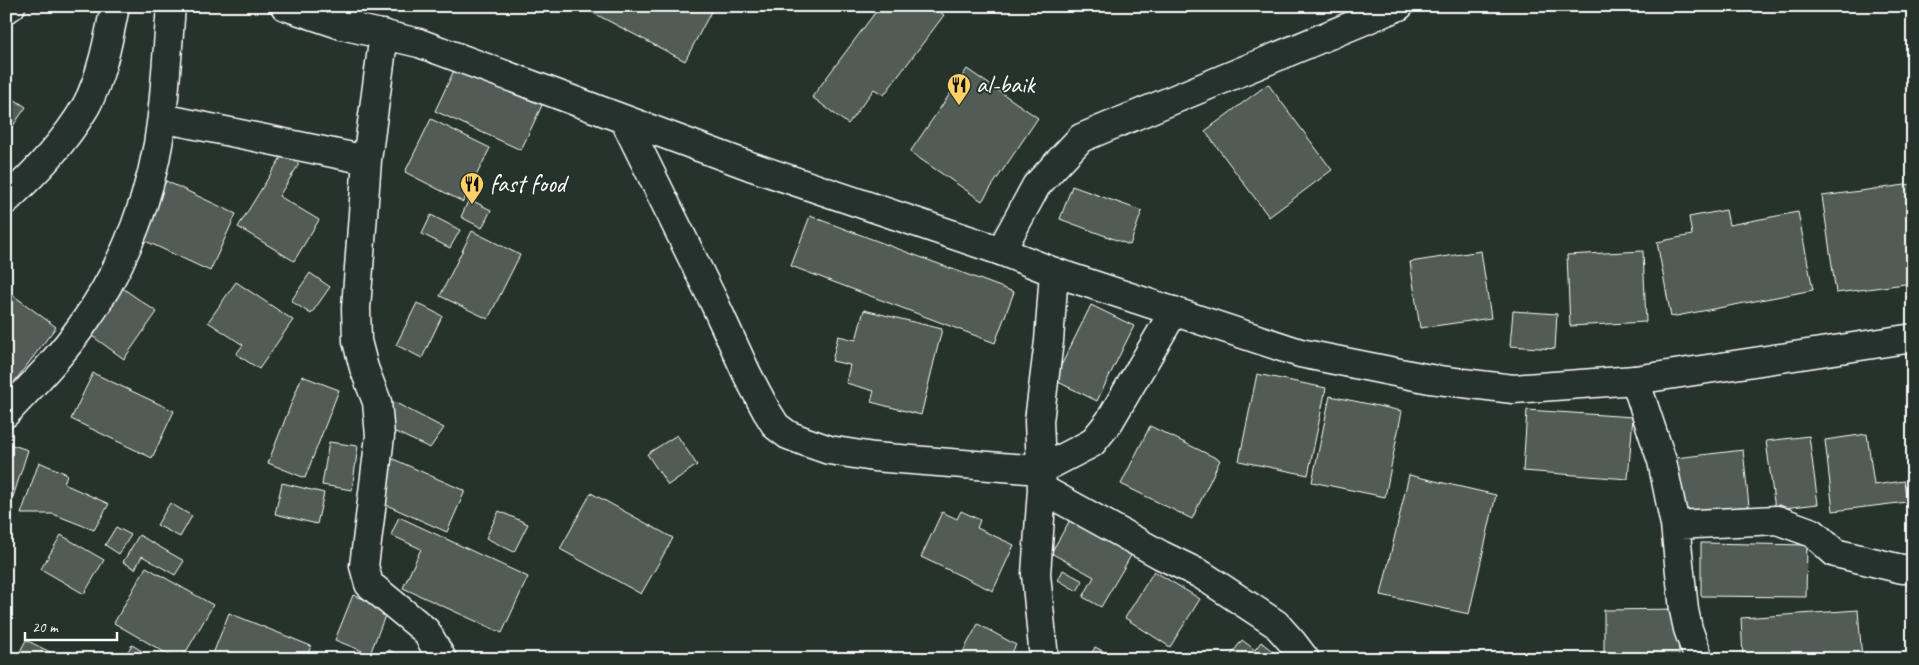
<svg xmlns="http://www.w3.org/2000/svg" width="1919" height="665" font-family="Caveat,sans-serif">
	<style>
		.building { fill: #515c57; stroke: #fff }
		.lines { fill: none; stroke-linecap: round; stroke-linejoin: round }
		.minor-casing { stroke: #fff; stroke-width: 31 }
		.major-casing { stroke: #fff; stroke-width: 31 }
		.minor { stroke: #26332d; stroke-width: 28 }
		.major { stroke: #26332d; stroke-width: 28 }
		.labels { text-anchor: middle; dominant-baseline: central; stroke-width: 4; stroke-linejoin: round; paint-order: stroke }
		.poi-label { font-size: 25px; fill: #fff; stroke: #26332d; text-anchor: start }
	</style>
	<rect width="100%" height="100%" fill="#26332d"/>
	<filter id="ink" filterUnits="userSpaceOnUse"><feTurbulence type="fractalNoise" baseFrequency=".02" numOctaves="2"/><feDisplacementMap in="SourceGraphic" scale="10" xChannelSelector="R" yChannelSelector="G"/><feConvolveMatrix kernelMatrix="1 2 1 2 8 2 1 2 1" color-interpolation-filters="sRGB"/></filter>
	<g filter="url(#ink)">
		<path class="building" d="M580,6H714L685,61Z
			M880,6H933L944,15L884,95L874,89L848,124L812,97Z
			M457,64L543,103L521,150L435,111Z
			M967,69L1038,118L982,201L910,152Z
			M1268,84L1332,170L1269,217L1205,131Z
			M6,94L26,107L6,136Z
			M431,119L490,148L463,202L405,172Z
			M283,154L299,164L279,196L319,220L294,261L238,227Z
			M166,181L236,214L210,271L139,238Z
			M1913,184V283L1836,293L1822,196Z
			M1072,186L1142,211L1130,245L1060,219Z
			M469,199L491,210L482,228L461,217Z
			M1726,210L1729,225L1798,212L1813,290L1671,317L1657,242L1692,235L1689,217Z
			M431,215L460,230L450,248L422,234Z
			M810,216L1014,292L995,343L791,266Z
			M472,231L520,255L488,319L440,296Z
			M1481,251L1491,318L1420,328L1410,262Z
			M1643,251L1646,322L1570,326L1567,255Z
			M310,273L330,287L311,314L291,301Z
			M236,282L293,320L259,369L236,354L243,345L208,322Z
			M118,285L157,312L124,359L85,331Z
			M6,290L56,327L11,386L6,383Z
			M417,303L442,316L422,358L396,345Z
			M1091,305L1134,326L1097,401L1054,380Z
			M864,310L942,329L921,415L871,402L874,391L846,383L850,365L832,361L838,336L856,340Z
			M1513,311L1557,314L1555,349L1510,346Z
			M93,373L174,411L152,458L71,419Z
			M1257,374L1326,388L1308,475L1239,461Z
			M302,376L339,390L305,478L268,463Z
			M1909,393H1913V426Z
			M1330,396L1402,411L1385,497L1312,482Z
			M392,401L444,428L430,448L389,429Z
			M1527,410L1633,417L1628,479L1523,471Z
			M1150,426L1220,460L1192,519L1121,484Z
			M1867,434L1874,485L1904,481L1907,502L1833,511L1825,440Z
			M677,435L697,465L668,485L647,454Z
			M1809,436L1818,504L1775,509L1766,441Z
			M329,442L358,446L352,490L322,485Z
			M6,443L28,450L13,497L6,494Z
			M1743,450L1749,506L1683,514L1676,458Z
			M391,458L465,491L447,532L373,499Z
			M39,462L67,474L64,484L109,504L94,530L53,514H21Z
			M1409,475L1496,495L1469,614L1381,595Z
			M282,483L324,493L317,524L275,514Z
			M591,493L673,538L641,594L560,549Z
			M170,503L192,516L180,537L157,525Z
			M6,506L14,509L6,526Z
			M499,511L528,524L514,552L486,538Z
			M961,511L980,520L977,528L1014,545L993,591L921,557L942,512L957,519Z
			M1074,513L1136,547L1101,607L1083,597L1094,577L1051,553Z
			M399,517L528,577L502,633L403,588L421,549L391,535Z
			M116,527L131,535L119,554L105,545Z
			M61,535L104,560L84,594L41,569Z
			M139,535L184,561L175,575L142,556L135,569L123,562Z
			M1701,543L1807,545L1806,597L1701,596Z
			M146,567L213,605L182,659H176L114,623Z
			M1063,570L1083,581L1077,591L1058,580Z
			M1154,571L1200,599L1170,647L1125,618Z
			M353,595L388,608L370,654L335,640Z
			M1678,609L1679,659H1604V610Z
			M1858,610L1862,659H1743L1741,618Z
			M229,613L311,646L306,659H211Z
			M978,624L1016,645L1008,659H959Z
			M26,640L62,658L61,659H16Z
			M1242,640L1255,650L1261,642L1282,659H1228Z
			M132,645L155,659H123Z
			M1095,647L1118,659H1089Z
			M389,650L408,659H385Z"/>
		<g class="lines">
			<g class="minor-casing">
				<path id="minor" d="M342,25L350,6
					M384,34L367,160L356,308L357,341L364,368L377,402L380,436L364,566L369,584L426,631L442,659
					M162,118L367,160
					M625,121L714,302L747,374L766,410L776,426L788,435L806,442L829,450L874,457L1040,470L1092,443L1109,422L1174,311
					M6,200C36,172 65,142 86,106C101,79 109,37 115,6
					M1001,251L1036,186L1081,138L1399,6
					M1635,380L1662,461L1675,525L1684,610L1688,629L1699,659
					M6,413C32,385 59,358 81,327C125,266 154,191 162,116C166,80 168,43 171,6
					M1042,489L1161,555L1202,575L1276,624L1292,642L1305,659
					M1675,525L1777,520L1813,533L1835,553L1902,569H1913
					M1044,659L1036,574L1042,489L1039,421L1049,341L1054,272"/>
			</g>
			<g class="major-casing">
				<path id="major" d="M285,6L342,25L419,43L750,166L1001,251L1054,272L1300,353L1430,379L1513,389L1635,380L1913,338
					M6,9L11,6"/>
			</g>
			<use href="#minor" class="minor"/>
			<use href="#major" class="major"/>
		</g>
	</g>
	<defs>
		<g id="restaurant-pin" transform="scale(1.25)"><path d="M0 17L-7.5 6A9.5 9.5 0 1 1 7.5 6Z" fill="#ffd166" stroke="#26332d"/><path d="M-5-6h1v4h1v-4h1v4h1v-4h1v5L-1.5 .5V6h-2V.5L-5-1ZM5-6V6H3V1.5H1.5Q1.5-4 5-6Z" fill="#111"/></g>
	</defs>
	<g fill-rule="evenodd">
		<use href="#restaurant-pin" x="959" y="85"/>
		<use href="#restaurant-pin" x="472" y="184"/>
	</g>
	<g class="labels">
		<g class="poi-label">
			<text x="976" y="85">al-baik</text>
			<text x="490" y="184">fast food</text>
		</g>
	</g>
	<rect width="1919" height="665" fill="none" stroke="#26332d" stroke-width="25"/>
	<rect x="12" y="12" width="1894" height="640" fill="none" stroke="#fff" stroke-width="2" filter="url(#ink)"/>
	<path d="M25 632v8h92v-8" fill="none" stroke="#ffffff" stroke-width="2.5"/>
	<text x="32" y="632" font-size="15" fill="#ffffff" stroke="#26332d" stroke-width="4" paint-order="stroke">20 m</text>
</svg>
